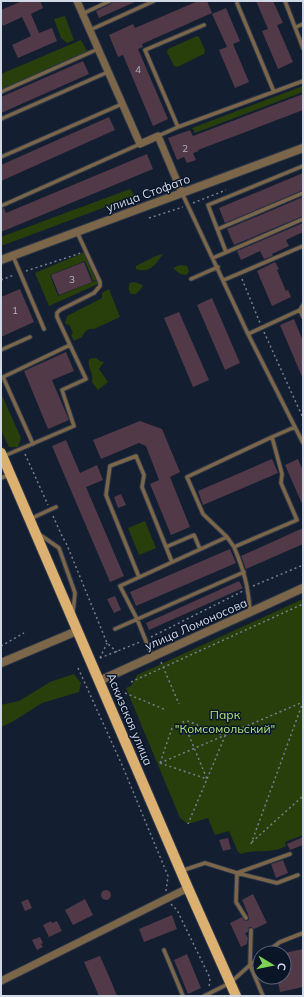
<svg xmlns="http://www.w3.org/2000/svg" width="304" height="997" font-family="Mulish,sans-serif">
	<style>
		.green { fill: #283f0c }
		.building { fill: #513948 }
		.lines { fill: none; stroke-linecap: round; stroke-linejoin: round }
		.service-casing { stroke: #2e384a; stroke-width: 5.5 }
		.minor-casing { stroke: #2e384a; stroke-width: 9 }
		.tertiary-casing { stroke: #2e384a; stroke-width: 10 }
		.primary-casing { stroke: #2e384a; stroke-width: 12 }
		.path { stroke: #778091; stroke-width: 1.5; stroke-dasharray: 2 3; stroke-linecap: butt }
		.service { stroke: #7b6649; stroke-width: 3.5 }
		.minor { stroke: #7b6649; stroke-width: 7 }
		.tertiary { stroke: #7b6649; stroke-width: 8 }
		.primary { stroke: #dbb070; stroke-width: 10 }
		.labels { text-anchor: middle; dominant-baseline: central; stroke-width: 3; stroke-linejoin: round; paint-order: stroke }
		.number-label { font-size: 10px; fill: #b1b1bf }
		.street-label { font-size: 12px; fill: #d1d9e7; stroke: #0a1527 }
		.park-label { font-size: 12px; fill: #b0e57e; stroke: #0a1527 }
	</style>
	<rect width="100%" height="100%" fill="#131e31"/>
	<path class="green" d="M65,16L74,40L67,43L61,38L54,19Z
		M197,36L199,37L205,50L204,54L177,67L174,66L167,52L168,49Z
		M81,40L88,53L1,93V74Z
		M303,86V92L195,133L192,128Z
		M130,189L135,196L1,246V237Z
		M85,252L96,280L93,281L85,261L50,275L58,296L97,280L98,284L49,306L35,273Z
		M163,254C156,264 150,274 136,269V266L156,256Z
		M180,265L187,266L189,272L186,275L180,274L173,268Z
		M134,282L143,285L140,290L136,294H131C128,290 128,288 130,283Z
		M109,289L120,317L94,329H89L85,332L82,337L74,341L71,335L73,333L69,324L67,325L65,323L67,316L102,298V293Z
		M96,358L100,361L104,362L99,369L108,382L98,390L92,382C94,371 87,369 89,359Z
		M1,393L21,438L18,447H9L1,430Z
		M145,521L156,548L139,555L128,528Z
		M303,599V835L285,842L286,846C269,855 256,848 241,854L238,852L229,831L215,835L208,818L188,824L180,818L126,688L131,686L137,675Z
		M74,674L81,683L79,692L42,703L12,722L1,727V705L19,701L50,682Z"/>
	<path class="building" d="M22,1H40L43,8L31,14L39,33L52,28L57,41L18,58L12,45L31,36L22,17L3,26L1,22V10Z
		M113,1H137L99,18L96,11L111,4Z
		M198,1H207L212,13L142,44L143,47L138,49L168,119L153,126L123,55L118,57L109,35L133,24L135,28Z
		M256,1H273L283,23L277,25L293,62L278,69L262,31L268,29Z
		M226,8L240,41L233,44L249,82L235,88L219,50L227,47L212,14Z
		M83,61L89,74L1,113V97Z
		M303,94V110L198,150L199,151L193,153L196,160L187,163L184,157L177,160L168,138L190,130L193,136Z
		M109,117L115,130L1,181V165Z
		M147,154L153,169L1,232V209L4,208L6,213Z
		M303,173V190L225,223L219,208Z
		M303,197V216L234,245L227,229Z
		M303,223V232L286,240L289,246L272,254L273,256L264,259L260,251L241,260L237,251Z
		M84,262L92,282L59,295L51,275Z
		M275,262L279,269L277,270L286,291L288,290L291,297L272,306L257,271Z
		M20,289L34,322L1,337V297Z
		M212,298L240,363L225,370L197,305Z
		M179,312L209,380L193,387L164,318Z
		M294,319L303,341V379L280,325Z
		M66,352L74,371L52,380L69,420L48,429L24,371Z
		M140,421L162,429L180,472L170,477L190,527L171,535L150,484L159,480L146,446L139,443L101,459L93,440Z
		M66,440L80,473L97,465L103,480L86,487L124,576L110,582L52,446Z
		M272,459L278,473L203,505L198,491Z
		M298,459L303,471V506L285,465Z
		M121,494L126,505L118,508L114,497Z
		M303,528V544L246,569L241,556Z
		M230,549L236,563L136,606L130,592Z
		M239,581L243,588L149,630L146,623Z
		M115,596L121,610L114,613L107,599Z
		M303,837V845L290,850L287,844Z
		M228,838L231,849L223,851L219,840Z
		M283,860L288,873L276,878L271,864Z
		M101 895a5 5 0 1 1 10 0a5 5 0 1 1-10 0Z
		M253,894L267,923L254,929L251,927H249L248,932L245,933L248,938L247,944L241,947L230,923L242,917L245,921L249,920L248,914L242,900Z
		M28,899L32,908L25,911L21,902Z
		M85,899L93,915L73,925L65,910Z
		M172,915L177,929L144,942L139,929Z
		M51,921L52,923L57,921L62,931L49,937L43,925Z
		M40,937L43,943L41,944L43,947L37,950L32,940Z
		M303,949V987L280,992L277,977H284V953Z
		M187,954L201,988L188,994L174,960Z
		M100,956L111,981L117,996H99L84,962Z"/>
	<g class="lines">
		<g class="service-casing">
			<path id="service" d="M285,1L303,48
				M237,3L274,92
				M82,14L110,1
				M296,27L303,24
				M90,30L154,1
				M1,92L98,49
				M1,119L108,72
				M178,127L145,50L204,25
				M158,136L178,127L303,81
				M1,157L122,104
				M182,193L248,334L303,443
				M1,206L140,144
				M218,229L303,193
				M226,252L208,205L303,166
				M13,256L44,329
				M213,258L303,219
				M191,279L218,267
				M224,280L303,246
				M303,305L300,310L303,317
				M248,334L300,310
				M70,345L57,317V313L60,310L94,293L100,286V282L77,232
				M1,350L30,337
				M3,377L33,444
				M1,378L70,345L86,379L62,390L74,426L4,456
				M272,437L187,477L203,514L227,537L234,547L297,520L281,483L282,474L272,437L295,427
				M1,478L9,475
				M30,519L56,507
				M39,534L59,548L75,593L73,612
				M166,547L194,535L200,549
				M234,547C244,571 248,585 250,611
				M139,577L106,495L110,466L136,456L144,475L142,487L172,562
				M115,629L244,572
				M152,656L137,619L120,586L227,537
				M181,871L205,863L237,873L290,854
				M246,918L236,902L237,873L277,883L298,875
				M164,950L183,996
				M265,953L280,942L303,933
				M260,957L250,965L263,996
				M204,996L230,983L250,965L251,930"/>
		</g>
		<g class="minor-casing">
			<path id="minor" d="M77,1L140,144L158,136L182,193
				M1,981L188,888"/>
		</g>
		<g class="tertiary-casing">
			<path id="tertiary" d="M1,260L303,148
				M1,663L77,631
				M99,681L303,588"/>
		</g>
		<g class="primary-casing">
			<path id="primary" d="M1,453L188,888L236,996"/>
		</g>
		<path class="path" d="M193,203L226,190
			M149,218L183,207
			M26,271L81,253
			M242,279L260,323
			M1,280L14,275
			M264,332L303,418
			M25,454L48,505
			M53,516L61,534L67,545L107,643L117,652
			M253,586L303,565
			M151,637L243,591
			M1,646L24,633
			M100,658L140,642
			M100,658L107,643
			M161,662L179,704
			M78,668L122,765L168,876L166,891
			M131,682L303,604
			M125,693L166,710
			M183,721L207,779L188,824
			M160,763L303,702
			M160,763L207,779L225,736L185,720
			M160,763L173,725
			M252,842L303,796
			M251,844L303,702
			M171,904L177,910L210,978L209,988"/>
		<use href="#service" class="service"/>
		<use href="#minor" class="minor"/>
		<use href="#tertiary" class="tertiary"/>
		<use href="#primary" class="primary"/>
	</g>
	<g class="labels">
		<g class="number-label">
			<text x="138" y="69">4</text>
			<text x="185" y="148">2</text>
			<text x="72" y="279">3</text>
			<text x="15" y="310">1</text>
		</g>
		<g class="street-label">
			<text transform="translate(148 193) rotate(-20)">улица Стофато</text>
			<text transform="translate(196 624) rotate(-24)">улица Ломоносова</text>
			<text transform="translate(130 719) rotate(67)">Аскизская улица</text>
		</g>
		<g class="park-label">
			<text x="225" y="714">Парк<tspan x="225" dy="14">"Комсомольский"</tspan></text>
		</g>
	</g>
	<rect width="304" height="997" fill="none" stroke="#d1d9e7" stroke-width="4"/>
	<g transform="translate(272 965) rotate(100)"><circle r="19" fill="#0a1527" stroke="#5a6374"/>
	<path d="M0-3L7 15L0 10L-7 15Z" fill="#7dd154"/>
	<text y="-6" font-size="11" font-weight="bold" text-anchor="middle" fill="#d1d9e7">С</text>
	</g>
</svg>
